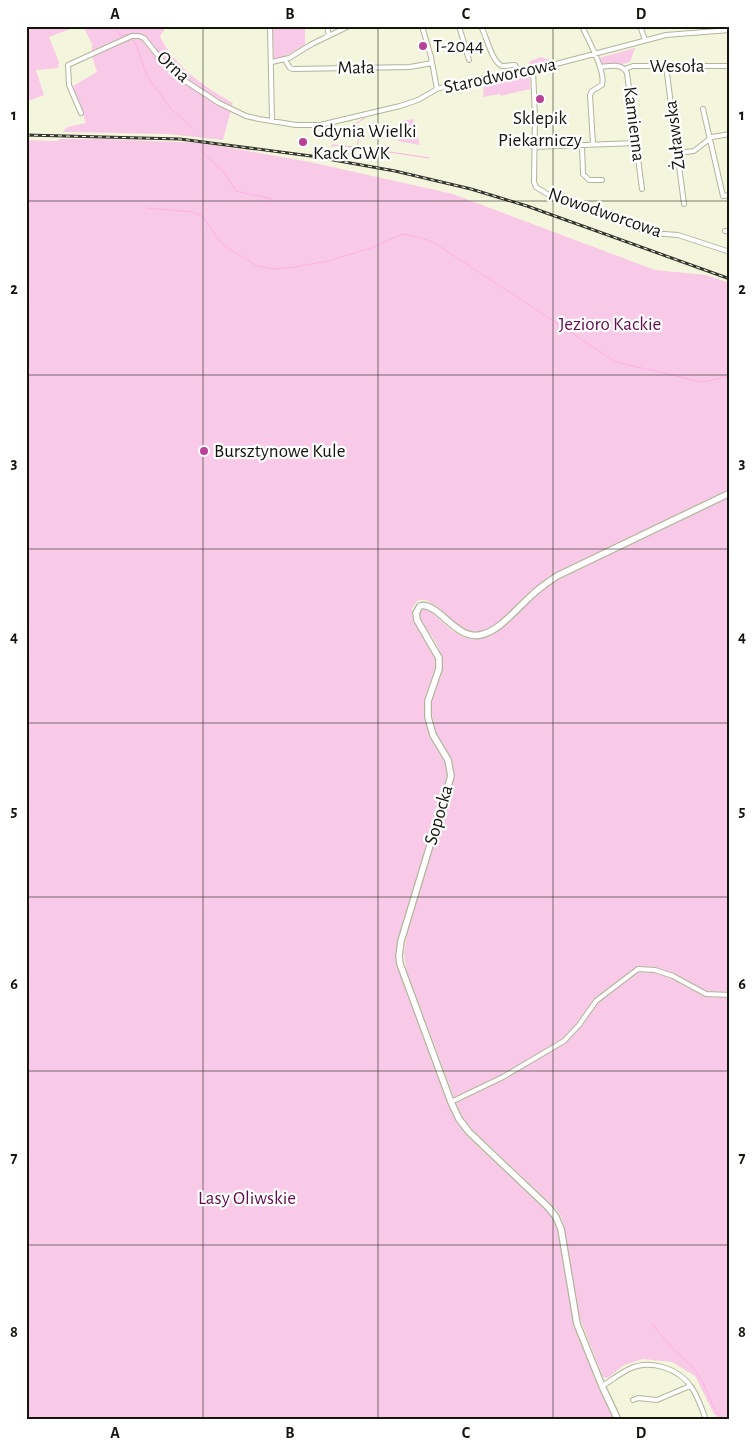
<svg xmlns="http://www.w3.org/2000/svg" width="756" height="1446" font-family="'Alegreya Sans',sans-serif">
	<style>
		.green { fill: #f9cae8 }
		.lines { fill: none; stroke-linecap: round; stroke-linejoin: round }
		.stream { stroke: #ffb1e4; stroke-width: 1 }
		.minor-casing { stroke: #b2b59c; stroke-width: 6 }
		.secondary-casing { stroke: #b2b59c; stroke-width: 8 }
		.minor { stroke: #fff; stroke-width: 4 }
		.secondary { stroke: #fff; stroke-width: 5.5 }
		.rail-casing { stroke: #35362b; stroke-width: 3 }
		.rail { stroke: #fff; stroke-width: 1; stroke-dasharray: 4; stroke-linecap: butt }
		.grid { fill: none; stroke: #14150c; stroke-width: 1; stroke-opacity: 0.55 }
		.poi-dot { fill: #b94197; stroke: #fff; stroke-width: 2 }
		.labels { text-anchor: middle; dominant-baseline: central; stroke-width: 4.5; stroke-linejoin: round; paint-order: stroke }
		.poi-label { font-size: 19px; fill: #14150c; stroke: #fff; text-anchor: start }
		.street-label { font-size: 19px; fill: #14150c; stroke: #fff }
		.park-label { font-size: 19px; fill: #660c50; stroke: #fff }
		.neatline { fill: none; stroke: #14150c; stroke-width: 2 }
		.grid-label { font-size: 16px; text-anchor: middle; font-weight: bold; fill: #14150c }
	</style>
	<rect width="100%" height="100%" fill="#f3f6dc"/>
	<path class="green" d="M32,26H79L49,37L59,62L58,68L36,70L44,95L26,102V33Z
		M83,26H167L160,36C174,67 205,87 233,103L223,140L168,134L63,132L67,127L86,123L73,86L97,72L92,56V44Z
		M272,26H305V45L282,58L274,59Z
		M635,48L630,62L623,64V66L613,64L601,65L599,58Z
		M540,57L551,60L554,63L530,68L529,62Z
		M530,74V89L501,96L500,94L483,97L484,80Z
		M413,119L420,145L398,141V122Z
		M60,139H102L203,143L310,162L453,194L655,270L706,275L730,283V489L551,576C542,582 534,588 526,595C514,607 501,624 484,630C456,642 439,593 417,601L412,609L413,618L432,650L436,659V668L425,697V715L430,737L446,764L447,775L398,939L396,953L397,966L435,1070L456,1122L468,1137L546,1210C569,1236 564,1288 574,1320C584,1354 599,1388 615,1420H26V140L57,141Z
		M730,496V1420H721L714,1414L695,1376L672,1362L643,1359L624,1365L608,1378L603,1377L579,1316L564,1227L561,1216L556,1209L473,1130L461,1116L407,972L404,954L407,933L454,778C453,752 438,747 434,725C432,716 431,707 432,698C435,685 445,673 442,658C439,643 427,631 420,618L419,613L421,609L425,608L429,610C441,620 455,636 470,639C493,644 523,605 539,592C545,587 552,583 559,578Z"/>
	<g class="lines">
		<path class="stream" d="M115,26L120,36L130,34
			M133,40L137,47L147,76L171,109L189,124L193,129
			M332,147V145L357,147L429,158
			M357,147L359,136L357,132L351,131L352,126L365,118
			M202,152L206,156L223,171L236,191L272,199
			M147,208L192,212L202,216L222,244L257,266L274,269L295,267L328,261L374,247L402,234L422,238
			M423,239L433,242L616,362L702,382L730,376
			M652,1324L675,1351L693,1367L702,1381L715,1410
			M716,1412L725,1420"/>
		<g class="minor-casing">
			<path id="minor" d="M270,26L272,121
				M327,26L329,36
				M422,26L431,57L437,89
				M459,26L469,60
				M481,26C487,38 492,62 502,66L515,65L519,72
				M582,26C588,40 606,71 602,85L592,91L590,95L593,144
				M640,26L645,40
				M285,60L290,68L293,69L410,67L432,63
				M272,62L289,58L312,44L349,26
				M666,66L684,204
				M600,67C610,66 622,63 627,73L642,189
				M625,69L633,66H730
				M533,70L535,117L534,182L536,187L552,197L651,233L678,235L730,252
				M703,109L723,196L730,195
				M81,113L69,85L68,65L114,44L132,36H139L144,38L163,62L179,77L219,103L246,116L259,119L296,125H320L400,106L418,100L437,89L453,84L541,68L666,35L730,30
				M582,145L583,174L589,180H602
				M533,147L636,143
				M678,153L694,151L712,137L730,134
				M725,231L730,232
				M451,1102L503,1077L564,1041L579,1025L596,1001L638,969L655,970L673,976L706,994L730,995
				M602,1386C611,1381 619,1374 629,1369C650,1359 679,1368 692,1388C698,1397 702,1409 706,1420
				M633,1400L638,1398L657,1400L690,1386"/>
		</g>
		<g class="secondary-casing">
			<path id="secondary" d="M618,1420L602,1386L577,1324L561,1229L556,1217L549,1208L469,1132L459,1119L451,1102L400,964L399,956L401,941L451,776L448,760L433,735L428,717V701L439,669V658L417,620L416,613L420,606C438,601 455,640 480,635C499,632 518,607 532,595C539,588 548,582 557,576L730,493"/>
		</g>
		<use href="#minor" class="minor"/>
		<use href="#secondary" class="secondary"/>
		<g class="rail-casing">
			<path id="rail" d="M26,135L180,139L311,156L395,171L471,189L527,206L730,279"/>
		</g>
		<use href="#rail" class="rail"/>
	</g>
	<path class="grid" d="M203,26V1420M378,26V1420M553,26V1420M26,201H730M26,375H730M26,549H730M26,723H730M26,897H730M26,1071H730M26,1245H730"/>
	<g class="poi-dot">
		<circle cx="423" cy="46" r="5"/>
		<circle cx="540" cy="99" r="5"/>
		<circle cx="303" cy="142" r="5"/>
		<circle cx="204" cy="451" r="5"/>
	</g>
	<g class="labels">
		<g class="poi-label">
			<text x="433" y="46">T-2044</text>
			<text x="540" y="118" text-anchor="middle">Sklepik<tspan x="540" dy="22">Piekarniczy</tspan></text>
			<text x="313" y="131">Gdynia Wielki<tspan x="313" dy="22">Kack GWK</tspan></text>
			<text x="214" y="451">Bursztynowe Kule</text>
		</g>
		<g class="street-label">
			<text x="677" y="66">Wesoła</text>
			<text transform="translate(173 67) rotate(42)">Orna</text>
			<text transform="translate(356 68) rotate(-1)">Mała</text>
			<text transform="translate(500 76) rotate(-12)">Starodworcowa</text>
			<text transform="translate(634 124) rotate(83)">Kamienna</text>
			<text transform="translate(675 135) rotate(-97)">Żuławska</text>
			<text transform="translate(605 213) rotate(19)">Nowodworcowa</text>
			<text transform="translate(439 815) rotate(-74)">Sopocka</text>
		</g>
		<g class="park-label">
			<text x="610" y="324">Jezioro Kackie</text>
			<text x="247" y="1198">Lasy Oliwskie</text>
		</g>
	</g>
	<rect width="756" height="1446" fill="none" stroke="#ffffff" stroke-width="55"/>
	<rect x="28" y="28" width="700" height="1390" class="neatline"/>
	<g class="grid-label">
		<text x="115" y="19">A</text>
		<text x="290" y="19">B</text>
		<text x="466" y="19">C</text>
		<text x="641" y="19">D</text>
		<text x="14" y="120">1</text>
		<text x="742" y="120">1</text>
		<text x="14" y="294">2</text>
		<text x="742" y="294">2</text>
		<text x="14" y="468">3</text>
		<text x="742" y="468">3</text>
		<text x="14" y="642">4</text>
		<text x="742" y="642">4</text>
		<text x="14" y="816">5</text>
		<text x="742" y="816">5</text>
		<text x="14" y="989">6</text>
		<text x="742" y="989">6</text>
		<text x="14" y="1163">7</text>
		<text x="742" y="1163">7</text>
		<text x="14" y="1337">8</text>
		<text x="742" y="1337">8</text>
		<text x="115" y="1438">A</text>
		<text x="290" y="1438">B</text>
		<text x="466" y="1438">C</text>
		<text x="641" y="1438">D</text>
	</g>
</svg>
